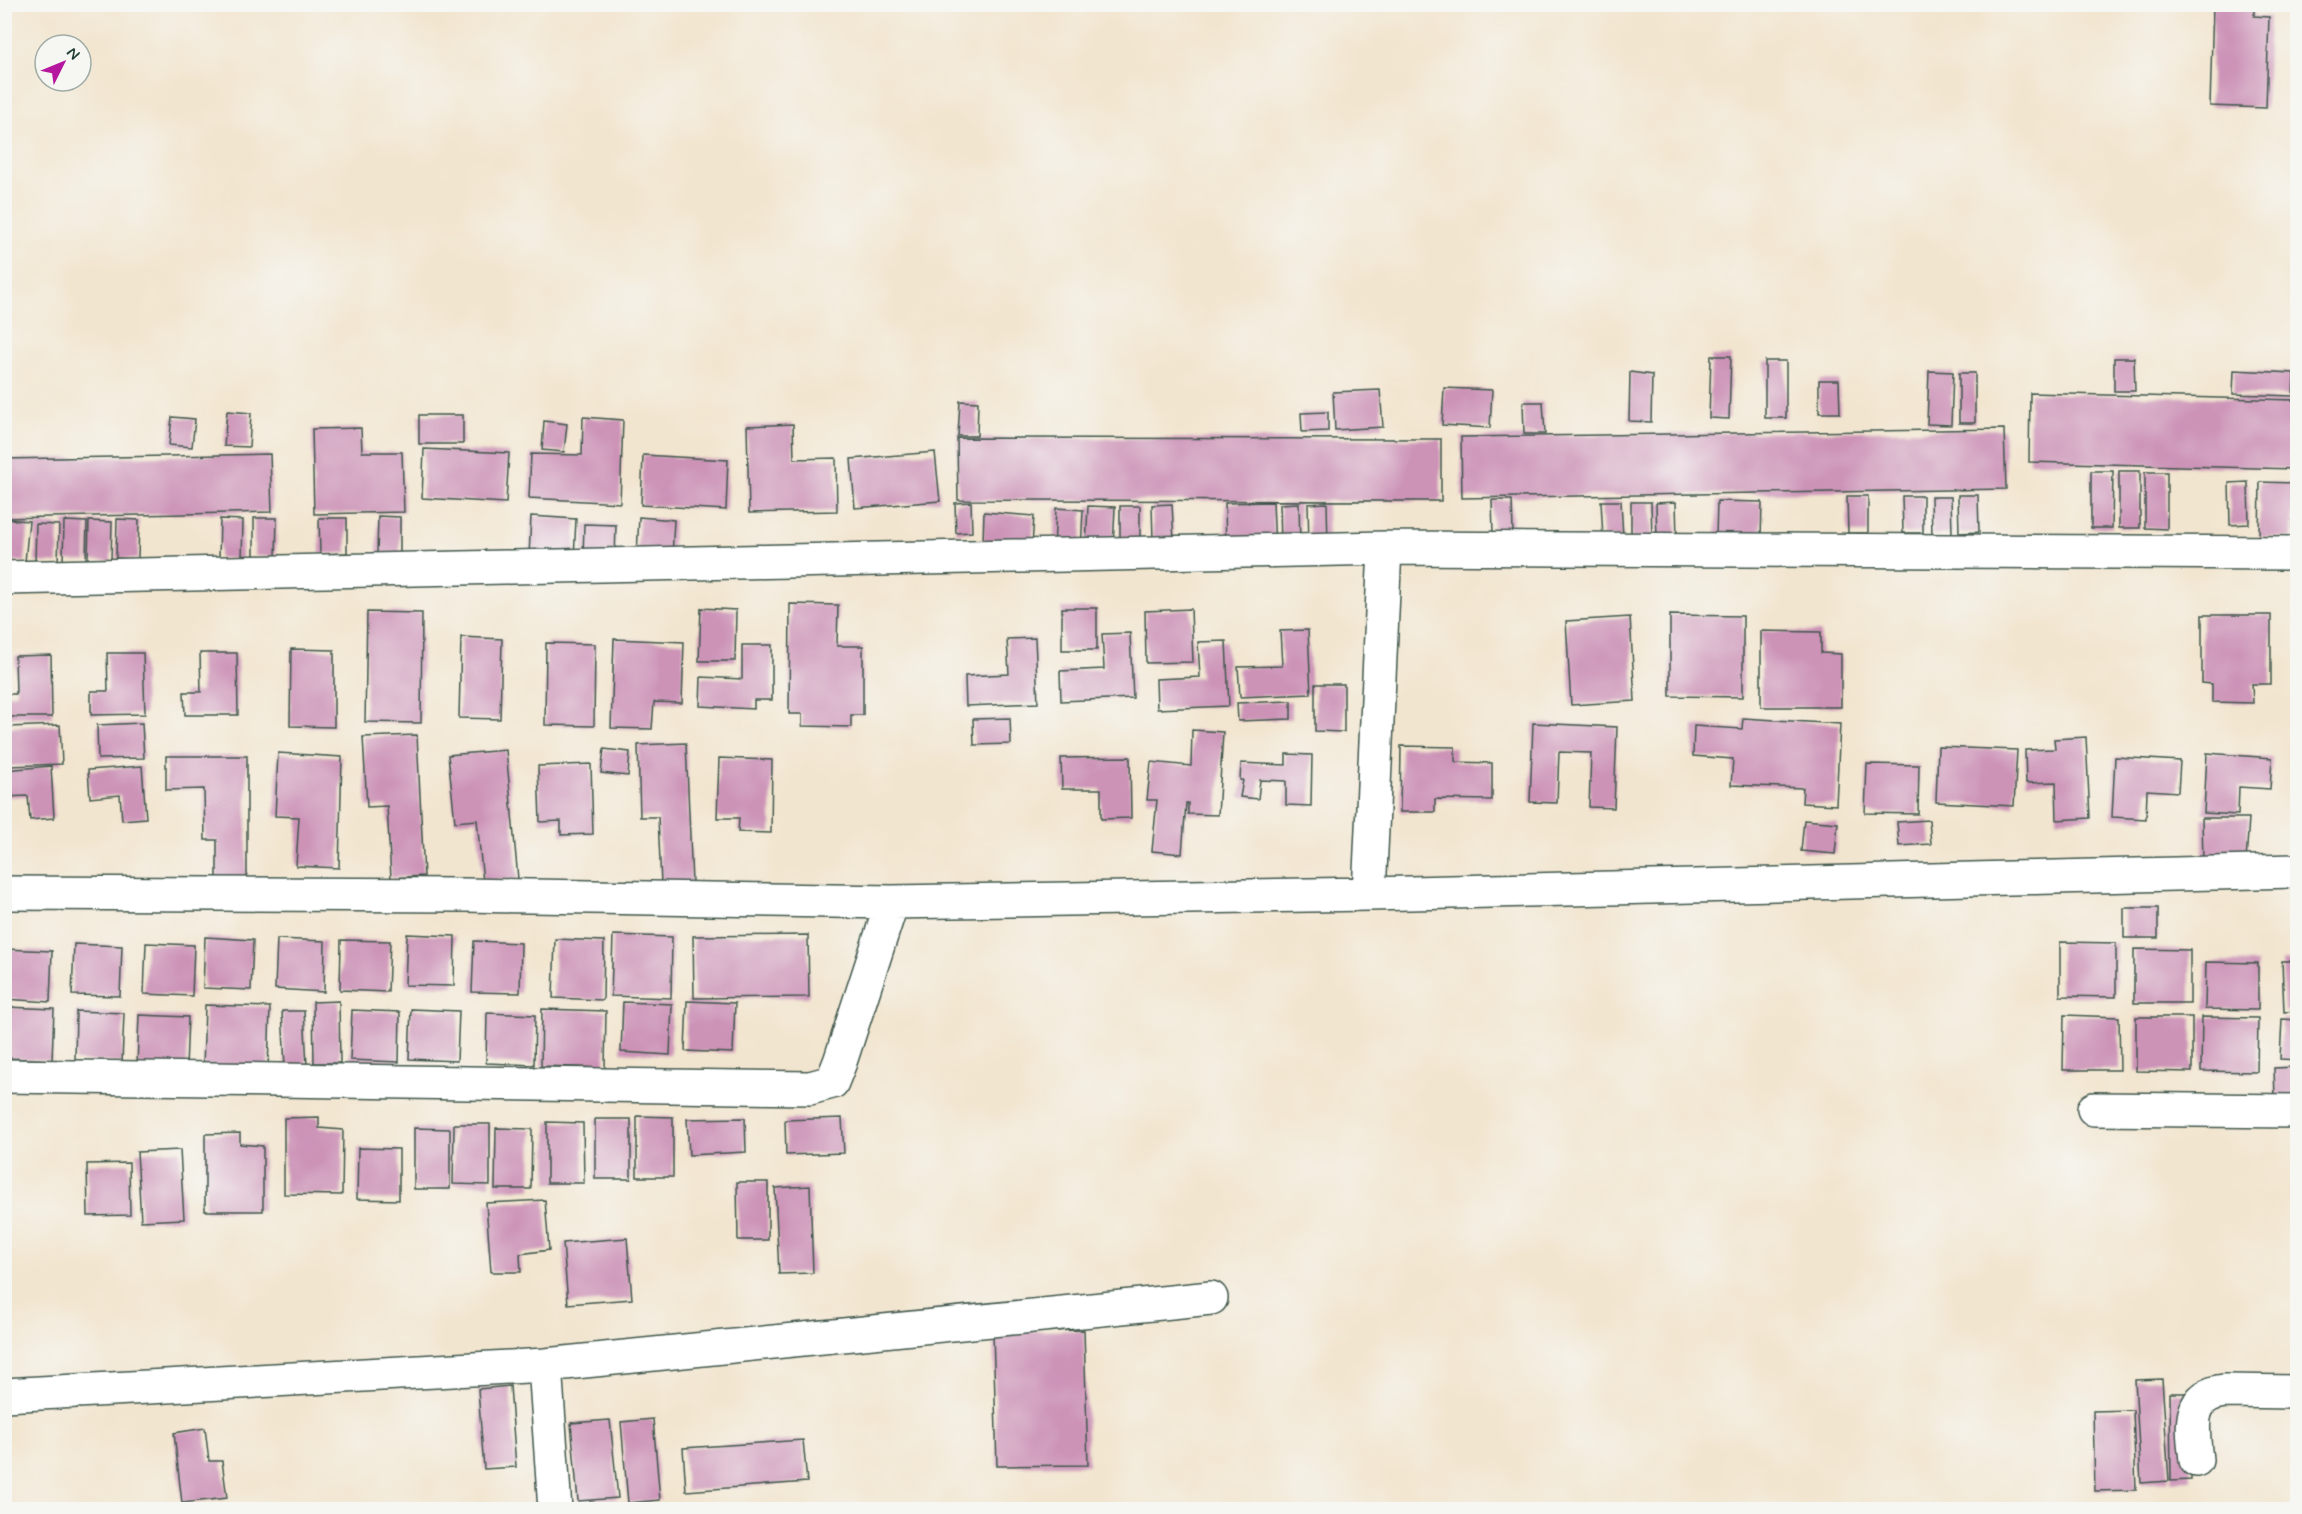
<svg xmlns="http://www.w3.org/2000/svg" width="2302" height="1514" font-family="Mynerve,sans-serif">
	<style>
		.building { fill: #cc93b7 }
		.lines { fill: none; stroke-linecap: round; stroke-linejoin: round }
		.minor-casing { stroke: #3f564b; stroke-width: 36 }
		.minor { stroke: #fff; stroke-width: 33 }
	</style>
	<rect width="100%" height="100%" fill="#f6f6f2"/>
	<filter id="ink" filterUnits="userSpaceOnUse"><feTurbulence type="fractalNoise" baseFrequency=".0167" numOctaves="2"/><feDisplacementMap in="SourceGraphic" scale="12" xChannelSelector="R" yChannelSelector="G"/><feConvolveMatrix kernelMatrix="1 2 1 2 8 2 1 2 1" color-interpolation-filters="sRGB"/></filter>
	<filter id="wash" filterUnits="userSpaceOnUse"><feTurbulence type="fractalNoise" baseFrequency=".008" numOctaves="4" result="noise"/><feDisplacementMap in="SourceGraphic" scale="24" xChannelSelector="R" yChannelSelector="G"/><feGaussianBlur stdDeviation="1.35" result="paint"/><feColorMatrix in="noise" values="0 0 0 0 0 0 0 0 0 0 0 0 0 0 0 0 0 1.4 0 .05"/><feComposite in="paint" operator="in"/></filter>
	<g filter="url(#wash)">
		<rect width="100%" height="100%" fill="#f2e5cf"/>
		<g id="blocks">
			<path class="building" d="M2213,4H2254V16L2269,17L2266,108L2210,106Z
				M1711,356H1731L1729,419L1709,418Z
				M2114,358H2134L2135,391H2114Z
				M1765,361H1786V418H1765Z
				M2234,370L2294,373L2293,396L2233,394Z
				M1929,371L1953,372L1951,425L1927,424Z
				M1630,372L1652,375L1651,422L1629,421Z
				M1959,373H1975V423H1959Z
				M1819,380H1839L1840,413H1819Z
				M1444,388L1492,390L1490,428L1442,425Z
				M1380,390L1383,427L1335,430L1333,392Z
				M2030,393L2298,400V469L2029,462Z
				M960,401L978,402L977,436H958Z
				M1523,402H1543L1545,434H1524Z
				M227,411L251,413L249,447L224,446Z
				M1328,412V431L1302,432L1301,413Z
				M419,415H463V444H419Z
				M172,417L195,419L192,447L169,445Z
				M583,417L623,420L620,503L529,498L531,454L582,455Z
				M544,421L567,424L564,452L542,450Z
				M793,424L794,459L836,458L837,511L749,513L747,426Z
				M361,428L362,452H402L404,512L314,514L312,429Z
				M2004,429L2006,489L1462,498L1461,437Z
				M957,438L1441,439V501L958,500Z
				M424,449L509,453L506,503L422,498Z
				M935,452L940,501L855,508L851,459Z
				M270,454L272,512L4,518V459Z
				M643,455L728,460L726,510L641,505Z
				M2091,471H2113L2112,528H2091Z
				M2119,471H2140V528H2119Z
				M2145,472H2167V529L2145,528Z
				M2248,482L2249,524L2230,525L2229,483Z
				M2260,482L2294,483L2292,538L2259,537Z
				M1958,495H1978L1979,532L1959,533Z
				M1847,496H1868V533H1848Z
				M1902,496H1923V533H1903Z
				M1931,497H1951L1952,534L1932,535Z
				M1492,500H1512L1513,532H1493Z
				M1601,501H1621L1623,538H1603Z
				M1717,501L1762,502L1761,539L1716,538Z
				M971,502L972,532L956,533L955,503Z
				M1273,502L1275,549L1226,550L1225,503Z
				M1631,502H1651L1652,539H1631Z
				M1676,502L1677,540H1657L1656,503Z
				M1299,503L1300,546L1281,547L1280,504Z
				M1327,503L1328,545L1309,546L1308,504Z
				M1172,504L1174,541L1153,542L1152,505Z
				M1088,506L1115,507L1113,548L1086,546Z
				M1120,506H1140V543L1120,544Z
				M1056,508L1083,510L1081,550L1054,549Z
				M984,512L1034,516L1032,546L983,542Z
				M378,516L400,517V555L377,554Z
				M531,516L576,519L574,559L529,556Z
				M639,517L674,520L672,557L637,554Z
				M254,518H277L276,557L254,556Z
				M319,518H347V553L320,554Z
				M5,519L29,521L25,562L4,560Z
				M117,519L139,520L138,559L116,558Z
				M220,519L243,520L242,559L219,558Z
				M64,521L87,522L86,561L63,560Z
				M89,521L112,522L111,561L88,560Z
				M36,524L59,525L58,563L35,562Z
				M584,524L616,525L615,559L583,558Z
				M790,604L838,605L837,646H863V715H851V727L802,726V714H789Z
				M701,608L736,610L735,661H699Z
				M1062,608H1097V650H1062Z
				M1191,609L1193,662L1146,663L1145,611Z
				M367,612L422,613L421,723L365,722Z
				M1670,615L1743,616V697L1670,696Z
				M2202,615H2271V684H2252L2253,703L2212,702V684L2202,683Z
				M1630,617L1635,701L1571,705L1566,621Z
				M1308,630L1311,694L1240,697L1238,667L1282,666L1280,631Z
				M1761,631L1821,632V653L1841,654V707H1761Z
				M1130,633L1133,698L1061,701L1060,671L1104,669L1102,634Z
				M461,637L502,639L500,719L459,718Z
				M1035,638L1038,703L966,706L965,676L1009,674L1007,639Z
				M614,639L684,642L682,703L654,702L652,729L611,728Z
				M1226,641L1229,706L1157,709L1156,679L1200,677L1198,642Z
				M546,643L595,644L594,726L545,725Z
				M742,645H772V700H754V709L700,706L701,677L742,679Z
				M291,649L334,650V727L290,726Z
				M107,653H143L145,714L91,715V691H108Z
				M200,653H237L238,715H185L184,692H201Z
				M51,655L52,717H4V694H16L15,656Z
				M1315,684H1344V732L1315,731Z
				M1291,701V719L1238,721L1237,703Z
				M1010,718L1011,744L974,745L973,719Z
				M1743,718L1840,724L1836,805L1802,803L1803,788L1731,785L1733,759L1693,756L1694,726L1742,729Z
				M142,723L144,758L98,759L97,725Z
				M1533,723L1617,727L1614,808L1589,807L1591,753L1559,752L1557,803L1530,802Z
				M60,725L62,764L10,766L8,727Z
				M1192,730L1223,732L1218,815L1188,814V803H1186L1182,854L1152,851L1157,800H1147L1151,762L1191,766Z
				M417,735L424,876L391,878L387,806L367,807L363,737Z
				M2086,737L2090,818L2057,820L2056,782L2026,783L2025,750L2055,749L2054,739Z
				M686,743L692,883L661,884L658,817H640L638,745Z
				M1401,746L1455,747V762L1492,763V800L1435,799V812H1400Z
				M1938,747L2017,750L2014,806L1936,802Z
				M604,749L630,752L628,776L601,773Z
				M506,750L518,879L483,882L477,820L455,822L448,755Z
				M278,753L342,757L339,868L296,866L299,817L275,816Z
				M2207,753L2272,758L2270,789L2239,787L2238,815L2204,813Z
				M1286,754L1312,755L1311,806L1286,805V781L1260,780L1258,799L1240,797L1243,780H1240L1241,763L1286,765Z
				M166,756H247V888H217V840H205L204,789L166,790Z
				M1130,757L1131,818L1101,819V789H1062L1061,758Z
				M2115,757L2180,761L2178,792L2147,790L2146,819L2112,817Z
				M719,758L772,760L771,833L738,832L739,818H717Z
				M591,764L593,834L561,835V821L540,822L538,766Z
				M1867,764L1919,765L1918,814L1865,813Z
				M51,766L54,818L30,820L28,796L4,797V770Z
				M142,766L146,818L122,820L120,795L90,798L88,770Z
				M2296,787L2298,788V812H2294Z
				M2202,818H2249L2246,861H2203Z
				M1804,820L1838,823L1835,854L1801,851Z
				M1929,820L1931,844L1899,846L1897,822Z
				M2124,908H2158V938H2124Z
				M407,934L455,936L454,986L405,985Z
				M613,935L672,937L671,998L611,996Z
				M808,935L809,997L694,998L693,936Z
				M205,937L253,940L251,990L203,988Z
				M277,939L325,941L324,992L275,989Z
				M555,939L604,941L603,1000L553,998Z
				M341,940L390,941L388,992L340,990Z
				M474,941L521,943L520,993L472,992Z
				M2060,942L2116,943V997L2060,996Z
				M146,943L194,945L192,996L144,994Z
				M74,944L122,946L120,996L72,995Z
				M4,949L52,951L50,1002L4,999Z
				M2134,949L2190,950V1003H2134Z
				M2282,961H2298V1011L2284,1012Z
				M2206,962L2258,963V1010L2205,1009Z
				M339,1001L340,1063H314L313,1002Z
				M687,1001L735,1003L733,1053L685,1051Z
				M623,1002L672,1004L670,1055L621,1052Z
				M205,1005L270,1007L268,1071L203,1069Z
				M6,1007L54,1009L52,1060L5,1058Z
				M411,1009L459,1011L457,1061L409,1059Z
				M542,1009L606,1011L605,1068L541,1066Z
				M352,1010L400,1012L399,1062L350,1060Z
				M76,1011L124,1013L122,1063L75,1061Z
				M282,1011H304L307,1066L285,1067Z
				M487,1013L535,1015L534,1065L486,1063Z
				M139,1015L188,1017L186,1068L137,1066Z
				M2064,1015L2119,1017L2120,1070H2063Z
				M2136,1017H2192V1072L2136,1071Z
				M2202,1017L2258,1018L2257,1072L2201,1071Z
				M2282,1019L2298,1020V1060L2280,1059Z
				M2298,1067V1096L2275,1097L2274,1068Z
				M637,1116L673,1117V1177H637Z
				M319,1117V1128L343,1130L342,1195L284,1194V1118Z
				M745,1118L746,1152L689,1155L687,1119Z
				M842,1118L844,1153L786,1155L785,1120Z
				M595,1119H631V1179H595Z
				M547,1122L583,1123L584,1183H547Z
				M454,1124H490V1185L453,1184Z
				M414,1128L450,1129V1189H414Z
				M496,1128L532,1129L531,1189H495Z
				M240,1133V1144L263,1146V1211H205V1134Z
				M358,1148L399,1149V1200L357,1199Z
				M180,1150L184,1219L141,1221L137,1152Z
				M129,1163L130,1215L88,1216L87,1164Z
				M737,1182H768V1240H738Z
				M810,1186L813,1273L779,1274L775,1188Z
				M545,1200L549,1250L520,1254L521,1272H491L486,1203Z
				M627,1238L632,1299L568,1304L563,1243Z
				M1084,1330L1088,1465L997,1466L993,1332Z
				M2162,1379L2169,1481L2141,1483L2135,1380Z
				M510,1386L516,1467L484,1469L478,1389Z
				M2170,1393H2190L2191,1480L2171,1481Z
				M2133,1410L2136,1490L2095,1491L2093,1411Z
				M653,1419L660,1500L628,1503L621,1422Z
				M610,1420L618,1498L578,1501L571,1423Z
				M205,1428L209,1461H222L227,1498L182,1503L174,1433Z
				M803,1440L807,1482L686,1491L683,1448Z"/>
		</g>
	</g>
	<g filter="url(#ink)">
		<use href="#blocks" fill-opacity="0" stroke="#3f564b" stroke-width="1.5"/>
		<g class="lines">
			<g class="minor-casing">
				<path id="minor" d="M4,578L1385,548L2298,553
					M4,893L463,895L892,902L1369,894L2298,871
					M1369,894L1385,548
					M4,1076L810,1088L832,1082L840,1062L892,902
					M2094,1109L2298,1111
					M545,1365L1211,1298
					M4,1395L545,1365L555,1510
					M2196,1460C2193,1430 2185,1395 2225,1391L2298,1392"/>
			</g>
			<use href="#minor" class="minor"/>
		</g>
	</g>
	<rect width="2302" height="1514" fill="none" stroke="#f6f6f2" stroke-width="24"/>
	<g transform="translate(63 63) rotate(47)"><circle r="28" fill="#f6f6f2" stroke="#a0aca6" stroke-width="1.5"/>
	<path d="M0-4.5L10 22L0 15L-10 22Z" fill="#b5179e"/>
	<text y="-9" font-size="16" font-weight="bold" text-anchor="middle" fill="#1f3d34">N</text>
	</g>
</svg>
